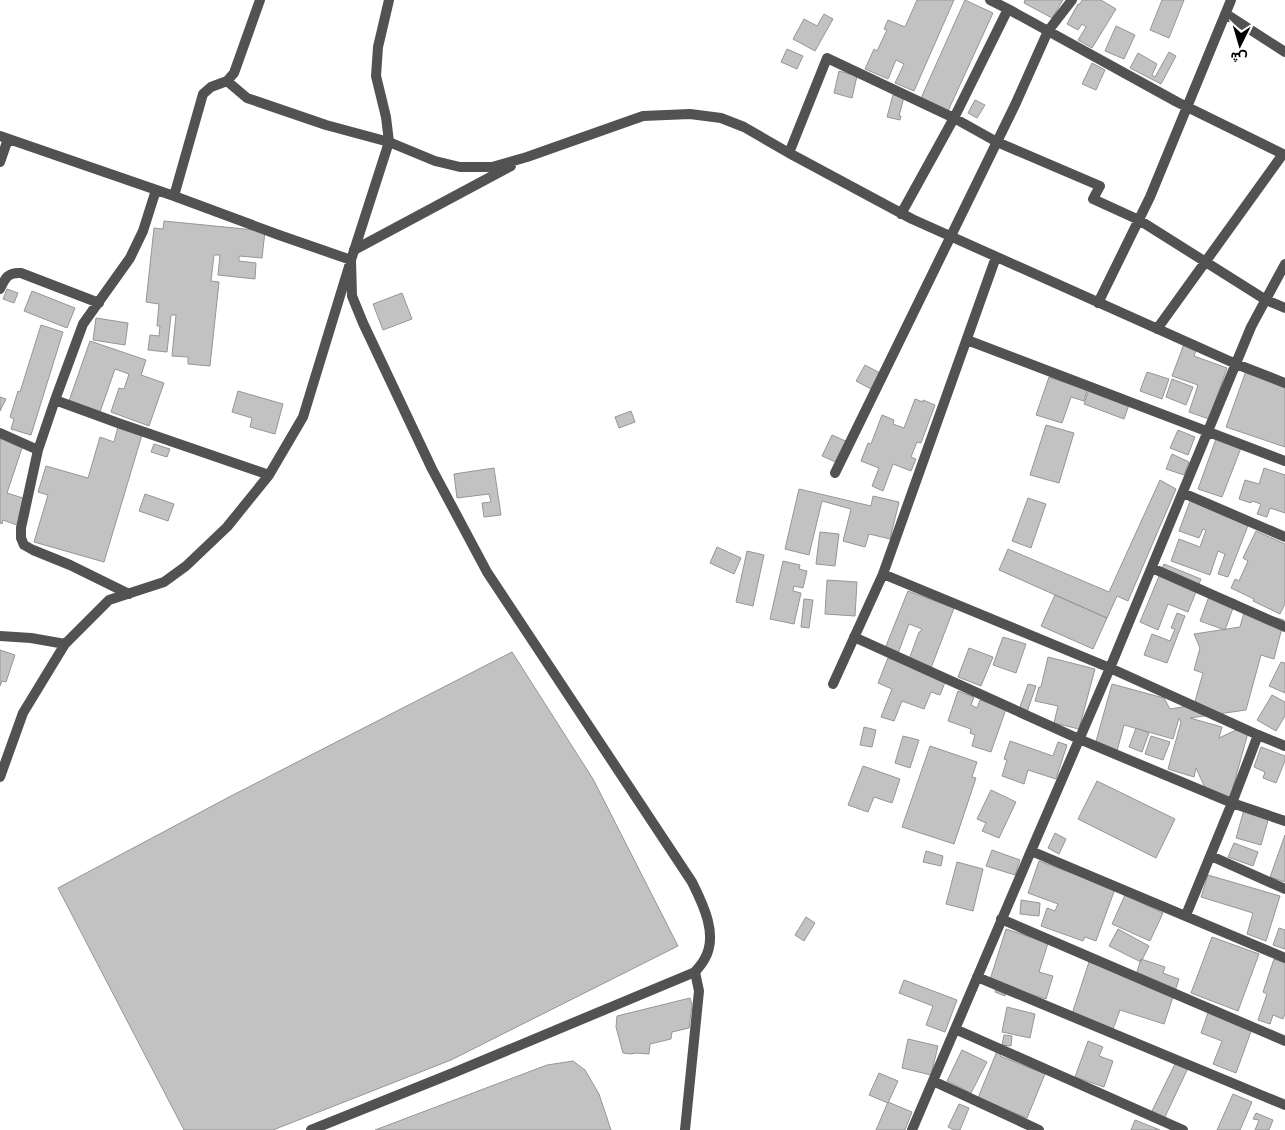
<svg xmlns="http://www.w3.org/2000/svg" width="1285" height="1130" font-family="'Alegreya Sans',Vazirmatn,sans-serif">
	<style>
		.building { fill: #c2c2c2; stroke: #969696 }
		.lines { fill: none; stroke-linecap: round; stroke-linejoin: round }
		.minor { stroke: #525252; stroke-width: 10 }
		.tertiary { stroke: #525252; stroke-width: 10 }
	</style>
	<rect width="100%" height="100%" fill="#fff"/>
	<path class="building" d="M917,0H954L914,91L895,83L904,64L896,60L888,79L865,69L874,49L877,51L887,30L884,29L888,20L905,27Z
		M965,0L993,13L948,111L921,98Z
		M1025,0H1063L1052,18L1024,3Z
		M1082,0H1101L1116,9L1092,48L1078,40L1086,27L1082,24L1078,30L1067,24L1078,4H1080Z
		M1162,0H1184L1169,38L1150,30Z
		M824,14L833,19L815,51L793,39L804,19L817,26Z
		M1116,26L1135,35L1124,59L1105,51Z
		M787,49L803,56L797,69L781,62Z
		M1169,52L1176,56L1161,84L1130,68L1138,53L1157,64L1152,75L1155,77Z
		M1092,63L1105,70L1096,90L1082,84Z
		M839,71L857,76L852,98L834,93Z
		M893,95L904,97L899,116H901L900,120L887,117Z
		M975,100L985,105L977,118L968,113Z
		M164,221L265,231L262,258L239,256V261L256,263L255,279L218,275L220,255H214L211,281L219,282L210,366L188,364V357L172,356L176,315H171L167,352L148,350L150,335L159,336L160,326H157L159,304L146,302L154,228L163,229Z
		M7,289L18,293L14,303L3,299Z
		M32,291L75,308L67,328L24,311Z
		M402,293L412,319L383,330L373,304Z
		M96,318L128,323L125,345L93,340Z
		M41,325L63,332L31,435L11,429L14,419L10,417L18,391L20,392Z
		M90,341L146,360L141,375L164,383L149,426L111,412L119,388L124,389L129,374L115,369L100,412L69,401Z
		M1184,344L1197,348L1194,356L1227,368L1209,419L1189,412L1198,385L1172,376Z
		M865,365L882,374L873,390L856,381Z
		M1246,371L1285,385V447L1226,427Z
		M1147,372L1169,379L1162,399L1140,391Z
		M1049,377L1087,390L1084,401L1071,397L1062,423L1036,415Z
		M1172,379L1193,387L1186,405L1166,397Z
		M1090,386L1130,402L1124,419L1084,404Z
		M238,391L283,404L275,434L250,427L252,418L232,412Z
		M0,397L6,399L0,411Z
		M915,399L923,402V400L935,405L921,443L917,442L911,457L916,459L911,471L893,464L883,491L872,486L879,468L861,461L868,443L871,444L882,415L894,420L893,424L904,428Z
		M631,411L635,422L619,428L615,417Z
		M1046,425L1074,433L1059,483L1030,475Z
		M118,427L142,435L104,562L34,542L48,495L38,492L46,466L88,478L100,437L114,442Z
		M1178,430L1195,437L1188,455L1170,448Z
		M832,435L850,443L840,464L822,456Z
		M1,438L23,445L7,493L26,499L17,525L3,520L2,524L0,523V441Z
		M1216,439L1241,448L1222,497L1198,489Z
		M154,444L170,449L167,457L151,452Z
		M1172,454L1189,462L1184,475L1166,469Z
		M494,468L501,515L484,517L482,503L491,502L489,494L457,498L454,474Z
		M1264,468L1285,475V513L1270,508L1267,517L1257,514L1261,504L1252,501L1251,503L1239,499L1245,480L1259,484Z
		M1160,480L1176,489L1128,601L1117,596L1107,618L999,570L1008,549L1109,592Z
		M799,489L871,506L873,496L899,502L890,539L869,534L865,547L843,541L851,509L822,501L809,555L785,549Z
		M145,494L174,504L168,521L139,511Z
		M1192,496L1251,518L1228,577L1218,574L1225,554L1218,551L1210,575L1171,561L1179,539L1200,547L1206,530L1203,529L1199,538L1179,531Z
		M1028,498L1046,504L1031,548L1012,541Z
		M1256,531L1285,544V604L1280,614L1253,601L1254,599L1231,588L1235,579L1239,581L1248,561L1243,558Z
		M820,532L839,534L835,566L816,564Z
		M717,547L741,558L734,574L710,563Z
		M747,551L764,555L753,606L736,602Z
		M783,561L800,565L799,569L807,571L803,588L794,586L793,591L801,593L794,624L770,619Z
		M1164,564L1201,579L1188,612L1168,604L1158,630L1140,622Z
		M827,580L857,582L855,616L825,614Z
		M908,591L954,608L931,668L946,680L940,695L931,692L924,709L902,701L894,721L881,717L892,689L878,683L888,658L907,665L919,632H920L922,629L909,624L897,656L884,651Z
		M1211,591L1236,600L1225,630L1200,621Z
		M1055,595L1107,618L1093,649L1041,626Z
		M804,599L813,600L809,628L801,627Z
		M1245,609L1284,620L1274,659L1261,655L1246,710L1190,718L1222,727L1219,738L1236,730L1248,733L1230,798L1207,792L1196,768L1194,777L1168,769L1181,722L1179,718L1173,739L1124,725L1117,751L1095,745L1112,684L1164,698L1170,709L1194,705L1203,673L1194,670L1200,648L1194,634L1240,627Z
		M1177,613L1185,616L1167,663L1144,655L1152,634L1170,641L1175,629L1171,628Z
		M1003,637L1026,644L1016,673L993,665Z
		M969,648L993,657L981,686L958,677Z
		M0,650L15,655L6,682L2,681L0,686Z
		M512,652L593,779L678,946L451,1060L273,1130H184L58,888L229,797Z
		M1048,657L1095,669L1079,729L1054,723L1058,706L1035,701L1039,687H1041Z
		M1281,662L1285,663V693L1269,686Z
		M1028,684L1036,686L1027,712L1019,710Z
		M958,691L974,697L971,705L977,708L980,700L1006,709L991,752L972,746L975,735L970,733L971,729L948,721Z
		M1272,695L1285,702V716L1276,731L1257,720Z
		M864,727L876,730L872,747L860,745Z
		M1136,728L1149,733L1142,752L1129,747Z
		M903,736L919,740L910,768L895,763Z
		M1151,736L1170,742L1163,760L1145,754Z
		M1010,741L1053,756L1058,742L1067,745L1056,779L1028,770L1024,784L1002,776L1007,760L1004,759Z
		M930,746L977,762L972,777L976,778L954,844L902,827Z
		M1261,747L1285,756V761L1276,783L1263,778L1265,772L1254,767Z
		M863,766L900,779L892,803L874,797L868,812L848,805Z
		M1097,781L1175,819L1156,858L1078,819Z
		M991,790L1016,802L999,838L982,831L986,823L977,819Z
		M1244,810L1269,817L1261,845L1236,838Z
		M1055,833L1066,839L1059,854L1048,848Z
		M1285,835V882L1270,877Z
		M1234,843L1258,852L1253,866L1228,857Z
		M992,850L1020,860L1015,875L986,866Z
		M926,851L943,856L941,866L923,862Z
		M1039,861L1115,889L1096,941L1085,937L1083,941L1041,926L1047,908L1055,911L1058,904L1028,893Z
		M957,862L983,869L973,911L946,904Z
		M1208,875L1280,896L1266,941L1247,934L1253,913L1201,897Z
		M1125,895L1163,913L1150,941L1112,924Z
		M1021,900L1040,903L1039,916L1020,914Z
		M806,917L815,923L804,941L795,935Z
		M1279,928L1285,930V949L1273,945Z
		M1006,929L1048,943L1039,972L1053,976L1046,999L1007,987L1005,996L995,992L997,985L989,983Z
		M1118,929L1149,946L1141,962L1109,946Z
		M1212,937L1259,954L1238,1011L1191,993Z
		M1141,959L1165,967L1163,973L1179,979L1164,1024L1120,1010L1112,1032L1071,1017L1089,962L1135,978Z
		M1274,959L1285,963V1014L1283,1019L1273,1015L1270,1024L1258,1020L1267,994L1263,992Z
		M904,980L957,1000L945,1032L926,1025L933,1006L899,993Z
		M690,998L692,1005L689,1028L672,1032L671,1039L650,1044L649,1054L636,1053L631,1054L623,1053L616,1027L617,1016Z
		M1007,1007L1035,1014L1030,1038L1002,1032Z
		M1209,1010L1253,1026L1236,1073L1213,1064L1222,1041L1201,1033Z
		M1004,1035L1012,1036L1011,1046L1002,1045Z
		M908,1039L938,1046L931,1075L902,1068Z
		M1088,1041L1103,1047L1099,1056L1113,1061L1104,1087L1075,1077Z
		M962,1050L987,1062L971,1093L947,1081Z
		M997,1051L1001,1053L1000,1056L1045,1074L1027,1118L978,1098Z
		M573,1061L585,1070L599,1094L611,1130H375L547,1065Z
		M1176,1062L1188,1068L1164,1119L1151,1113Z
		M879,1073L898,1081L888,1103L869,1095Z
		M1233,1094L1252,1102L1240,1130H1217Z
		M888,1102L912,1112L905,1130H876Z
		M959,1104L969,1108L960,1130H954L948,1127Z
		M1256,1113L1273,1120L1269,1130H1255L1259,1120L1253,1119Z
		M1135,1120L1160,1130H1131Z"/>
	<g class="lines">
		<path class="minor" d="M990,0L1008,9L1177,102L1285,155
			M1226,14L1285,52
			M227,81L247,98L326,125L389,142L435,161L460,167H492L527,157L643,116L690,114L721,118L744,127L789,153L912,219L1236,364L1285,383
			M0,136L174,196L279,235L351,260L303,417L269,475L227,527L186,566L164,582L109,600L65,644L23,713L0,777
			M789,153L827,58L954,118L997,142L1100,186L1093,199L1139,220L1266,300L1285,308
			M0,162L8,139
			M174,196L203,94L211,87L227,81L234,73L260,0
			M901,214L954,118L1008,9
			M354,250L511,166
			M0,289C5,278 8,272 21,273L99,303
			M1098,303L1150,197L1231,0
			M1157,329L1283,154
			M967,340L1285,461
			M55,400L118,423L269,475
			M0,433L38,450
			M835,473L1015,105L1048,31L1072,0
			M1183,493L1285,537
			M1152,568L1285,627
			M883,574L1110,668L1258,735L1285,746
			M129,594L70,565L33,550L24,545L21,538V528L38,450L55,400L83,324L130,258L143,231L156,190
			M0,636L31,638L65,644
			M854,637L1079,739L1232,803L1285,821
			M833,684L883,574L996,257
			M1031,851L1285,958
			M1211,856L1285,889
			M1186,915L1232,803L1258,735
			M1001,919L1285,1041
			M977,977L1285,1105
			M955,1029L1183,1130
			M933,1081L1039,1130
			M685,1130L699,991L695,972
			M912,1130L1031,851L1110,668L1251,327L1285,264"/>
		<path class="tertiary" d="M311,1130L453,1073L695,972C698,968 702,964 704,960C719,936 703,904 692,882L487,572L432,469L363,323L352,296L351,260L389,142L386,117L376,76L378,47L389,0"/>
	</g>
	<g transform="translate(1240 45) rotate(185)" stroke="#ffffff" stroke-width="4" paint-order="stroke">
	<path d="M0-4L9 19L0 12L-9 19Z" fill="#000000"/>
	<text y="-8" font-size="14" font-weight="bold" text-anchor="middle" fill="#000000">ش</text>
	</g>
</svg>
